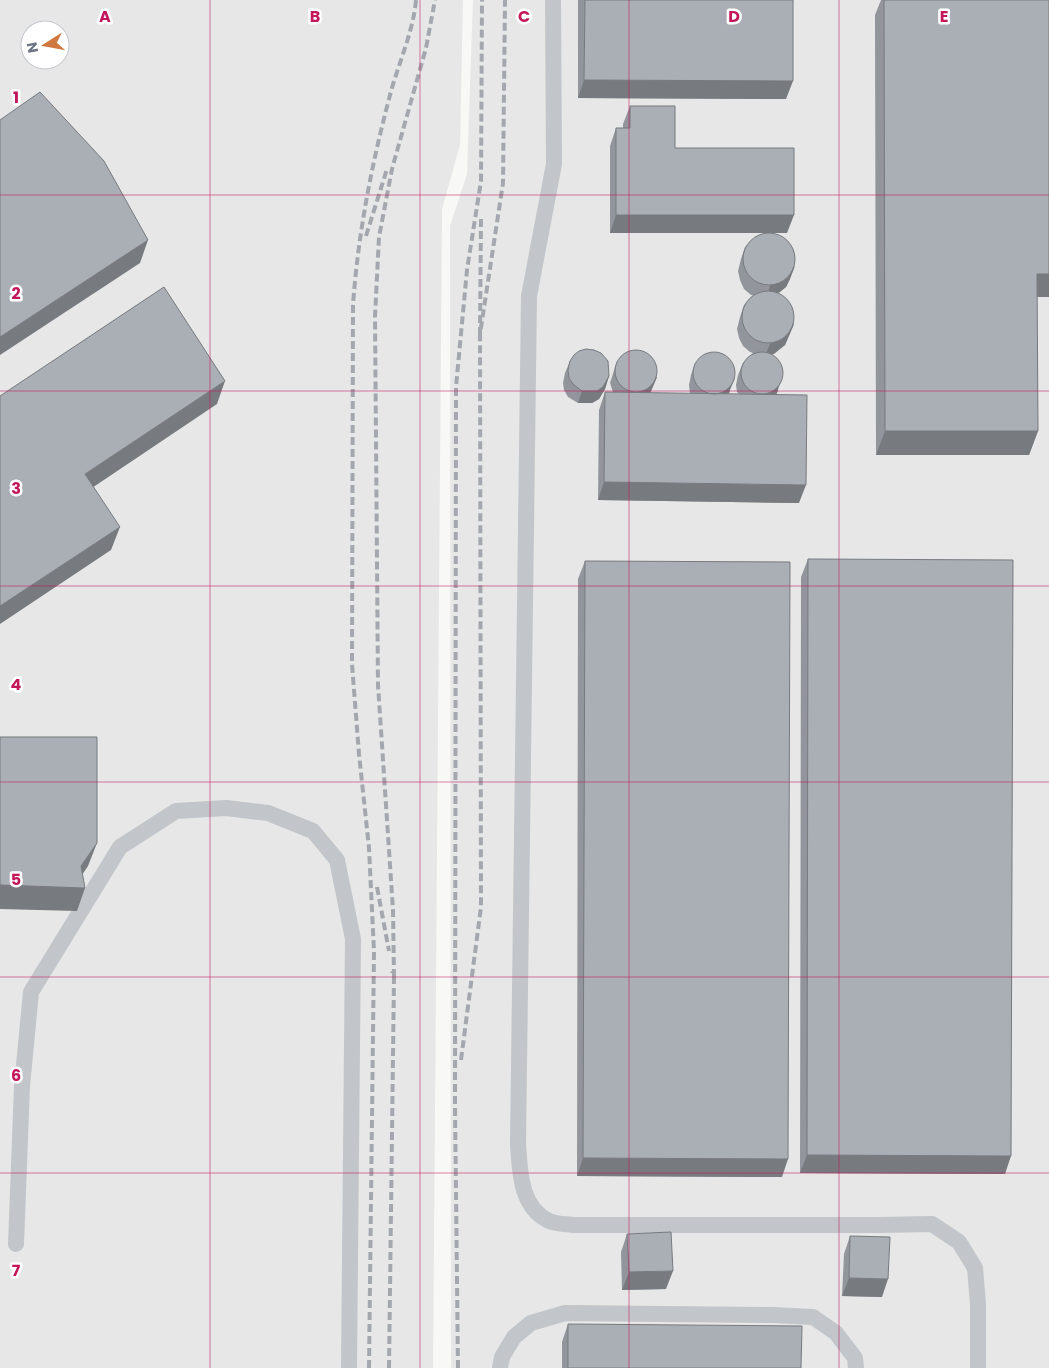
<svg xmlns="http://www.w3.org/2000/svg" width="1049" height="1368" font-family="Poppins,sans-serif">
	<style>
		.built { fill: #e6e7e6; fill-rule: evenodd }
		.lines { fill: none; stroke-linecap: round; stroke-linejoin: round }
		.service { stroke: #c2c5c9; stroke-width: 16 }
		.rail { stroke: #a4a8ae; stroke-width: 4; stroke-dasharray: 8 4; stroke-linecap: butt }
		.wall { fill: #92969c }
		.shaded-wall { fill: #777a7f }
		.building { fill: #aaafb5; stroke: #777a7f }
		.grid { fill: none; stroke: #c2185b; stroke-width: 1; stroke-opacity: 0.55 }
		.grid-label { font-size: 16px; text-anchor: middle; font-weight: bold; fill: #c2185b; stroke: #fff; stroke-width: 5; stroke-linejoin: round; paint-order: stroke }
	</style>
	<rect width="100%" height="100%" fill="#f8f8f6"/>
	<path class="built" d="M0,0H463L460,145L442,209L433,1368H0ZM30,30H60V60H30Z
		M473,0H1049V1368H451L450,226L467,174Z"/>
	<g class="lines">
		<path class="service" d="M553,0L554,164L529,296L518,1144C520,1172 520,1207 549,1221C556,1224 566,1224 573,1225H880L932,1224L959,1242L975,1268L978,1304V1368
			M16,1244L22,1086L31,992L120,847L176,811L226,808L268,813L313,831L337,860L353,939L349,1368
			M500,1368L502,1357L514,1337L531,1323L565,1313L772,1315L813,1317L836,1333L855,1358L856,1368"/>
		<path class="rail" d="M481,219L480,334L503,183L505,0
			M366,236L387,169
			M377,887L389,951
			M394,977L393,910L378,685L375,316L379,237L392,169L426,48L435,0
			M461,1060L481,907L480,334
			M369,1368L374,951L369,848L359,754L352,664L353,305C358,235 371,167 389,99C397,66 413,34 416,0
			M389,1368L394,977L392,971
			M458,1368L455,1106L456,387L467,270L481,181L482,0"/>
	</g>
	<path class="wall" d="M578,0H793L786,99L578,98Z
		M881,0H1049L1037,297L1038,431L1029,455H876L875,15Z
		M630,106L675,148L787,233H767L790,279L786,287L778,293L794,324L785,345L772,354L778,391L776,395L799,503L598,500L599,410L605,392H613L610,383L617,361L657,377L650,393L690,394L689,385L691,375L695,363L730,391L729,394H739L737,392L736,385L738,375L743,363L753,353L750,352L743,346L739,338L737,329L740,317L744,305L753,295H751L744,289L740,280L738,271L741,259L745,247L766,233H610V146L616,128H623V124Z
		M570,361L609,376L605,389L599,399L592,403H578L568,397L564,390L563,383L565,373Z
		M808,559L1005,1174L800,1173L801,577Z
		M585,561L782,1177L577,1176L578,579Z
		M627,1234L666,1289L622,1290L621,1252Z
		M850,1236L882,1297L842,1296L844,1254Z
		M568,1324L801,1368H562V1342Z"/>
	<path class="shaded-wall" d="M584,80L793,81L786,99L578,98Z
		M616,215H794L787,233H610Z
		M148,240L140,263L0,355V337Z
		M795,266L790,279L786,287L775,296L766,298L770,286Z
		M1037,274H1049V297H1029Z
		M794,324L785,345L774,354L765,356L770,344Z
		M609,376L605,389L599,399L592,403H578L582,391Z
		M657,377L649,396L640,403L637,392Z
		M735,378L727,397L708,393Z
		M782,378L775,398L763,394Z
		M225,381L217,404L77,498L85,474Z
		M885,431H1038L1029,455H876Z
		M604,482L806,485L799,503L598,500Z
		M120,527L111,550L0,624V606Z
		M97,843L88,866L74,887L85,888L77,911L0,909V885L81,866Z
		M807,1155L1011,1156L1005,1174L800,1173Z
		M583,1158L788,1159L782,1177L577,1176Z
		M673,1271L666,1289L622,1290L629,1272Z
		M849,1278L888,1279L882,1297L842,1296Z"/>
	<path class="building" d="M585,0H793V81L584,80Z
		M884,0H1049V274H1037L1038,431H885Z
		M40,92L104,161L148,240L0,337V120Z
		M630,106H675V148H794V215H616V128H630Z
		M743 259a26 26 0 1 1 52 0a26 26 0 1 1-52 0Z
		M164,287L225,381L85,474L120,527L0,606V396Z
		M742 317a26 26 0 1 1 52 0a26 26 0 1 1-52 0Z
		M586,349L594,350L601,353L608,361L609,376L603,387L597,391H582L573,384L569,378L568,370L570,361L574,355L579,351Z
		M615 371a21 21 0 1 1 42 0a21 21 0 1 1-42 0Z
		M693 373a21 21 0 1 1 42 0a21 21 0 1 1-42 0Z
		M741 373a21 21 0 1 1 42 0a21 21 0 1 1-42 0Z
		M605,392L807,395L806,485L604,482Z
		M808,559L1013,560L1011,1156L807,1155Z
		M585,561L790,562L788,1159L583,1158Z
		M0,737H97V843L81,866L85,888L0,885Z
		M671,1232L673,1271L629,1272L627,1234Z
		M850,1236L890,1237L888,1279L849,1278Z
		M568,1324L802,1326L801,1368H568Z"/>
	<path class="grid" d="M210,0V1368M420,0V1368M629,0V1368M839,0V1368M0,195H1049M0,391H1049M0,586H1049M0,782H1049M0,977H1049M0,1173H1049"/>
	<g class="grid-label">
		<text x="105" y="22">A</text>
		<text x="315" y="22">B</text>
		<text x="524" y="22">C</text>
		<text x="734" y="22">D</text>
		<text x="944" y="22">E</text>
		<text x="16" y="103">1</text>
		<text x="16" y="299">2</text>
		<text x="16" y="494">3</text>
		<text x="16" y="690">4</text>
		<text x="16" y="885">5</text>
		<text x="16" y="1081">6</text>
		<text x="16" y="1276">7</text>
	</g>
	<g transform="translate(45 45) rotate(259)"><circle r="24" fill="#ffffff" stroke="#c4c7cd"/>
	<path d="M0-4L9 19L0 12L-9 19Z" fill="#cf7840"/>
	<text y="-8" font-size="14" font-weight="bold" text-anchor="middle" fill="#6b7483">N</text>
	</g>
</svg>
